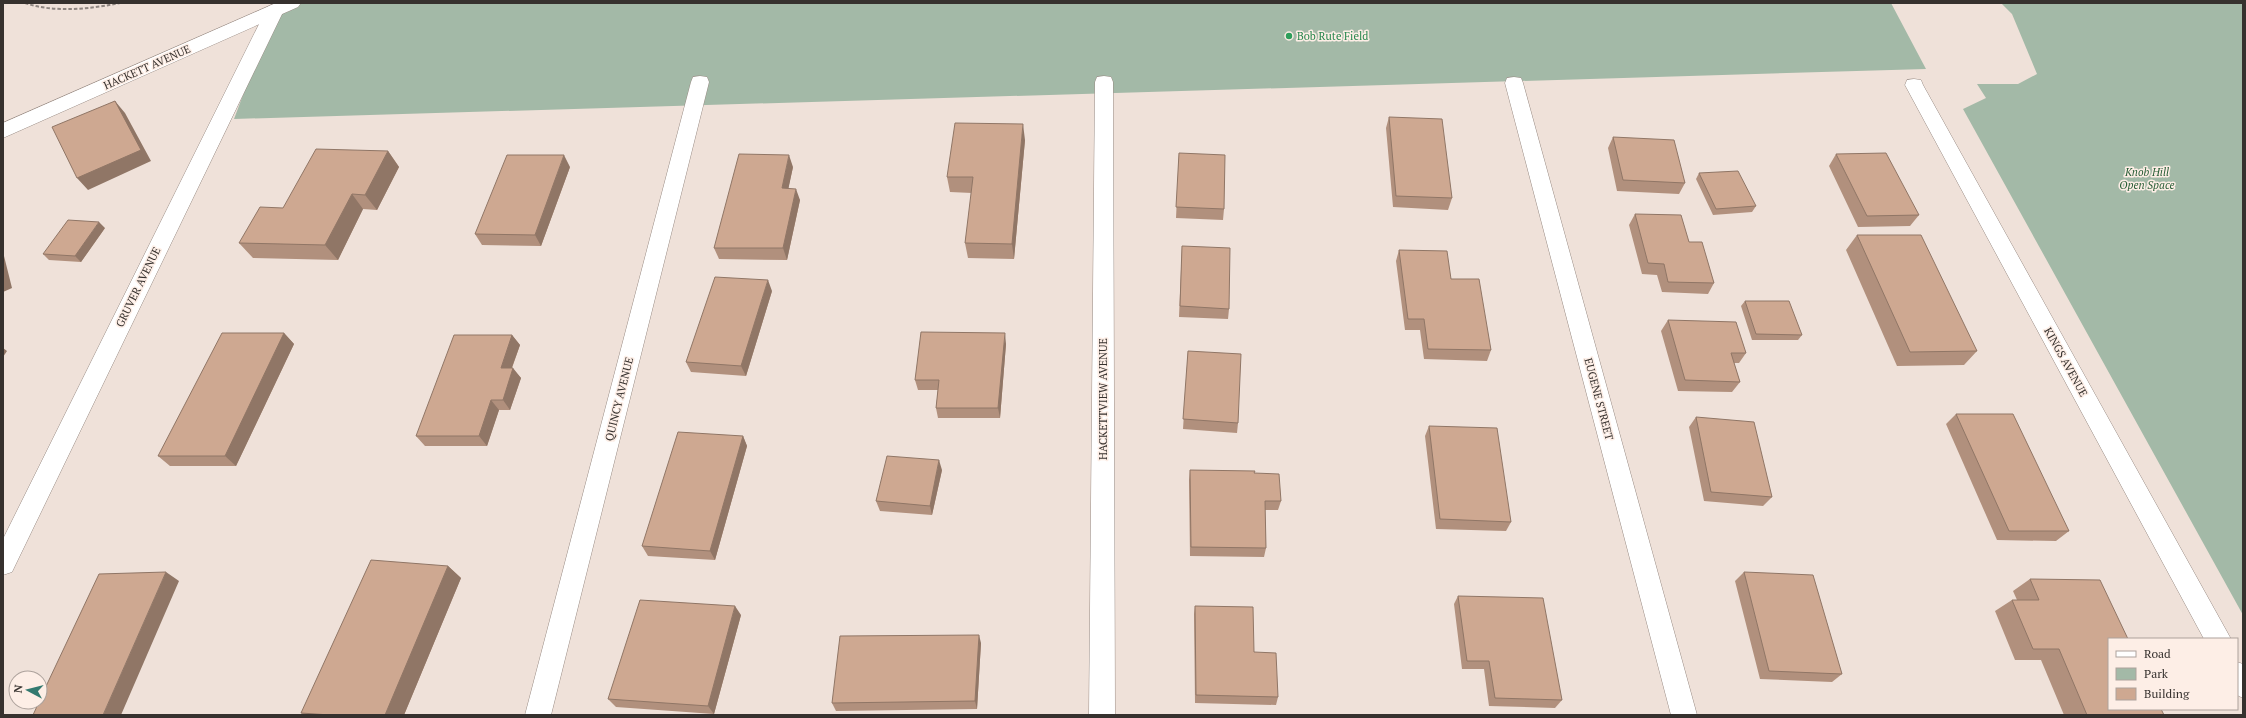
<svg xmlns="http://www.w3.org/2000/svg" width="2246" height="718" font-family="'PT Serif',serif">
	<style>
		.green { fill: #a3b9a7 }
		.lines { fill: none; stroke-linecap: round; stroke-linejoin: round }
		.street-casing { stroke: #988b84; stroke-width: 1 }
		.secondary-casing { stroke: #988b84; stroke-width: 1 }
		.path { stroke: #8e8580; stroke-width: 2; stroke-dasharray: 3.5 2; stroke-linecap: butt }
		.street { fill: #fff; fill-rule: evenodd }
		.secondary { fill: #fff; fill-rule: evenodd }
		.wall { fill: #b1907d }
		.shaded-wall { fill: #907666 }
		.building { fill: #cea891; stroke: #907666 }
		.leisure-dot { fill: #2e9e5b; stroke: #fdeee6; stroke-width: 1.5 }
		.labels { text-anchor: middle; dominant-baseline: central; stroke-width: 3; stroke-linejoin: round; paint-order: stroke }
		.leisure-label { font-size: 11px; fill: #27864d; stroke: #fdeee6; text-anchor: start }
		.street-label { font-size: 11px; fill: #36312e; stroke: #fdeee6 }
		.park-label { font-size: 11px; font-style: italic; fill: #295e37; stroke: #fdeee6 }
	</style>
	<rect width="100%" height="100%" fill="#efe1d9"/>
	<path class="green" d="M292,3H1891L1926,69L234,119L275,10Z
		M2001,3H2243V615L1963,109L1986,98L1977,84H2018L2037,74L2012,14Z"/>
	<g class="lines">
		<g class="street-casing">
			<path id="street" d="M275,4L281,6L284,10L12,572L3,575V539L266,10L269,6Z
				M700,76L707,77L709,82L551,715H525L691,82L693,77Z
				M1104,76L1111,77L1113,82L1115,715H1089L1095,82L1097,77Z
				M1514,77L1521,78L1523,83L1697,715H1671L1505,83L1507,78Z
				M1914,79L1921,80L1923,85L2231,639H2204L1905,85L1907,80Z
				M2237,662L2243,664V698L2237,695Z"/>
		</g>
		<g class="secondary-casing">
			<path id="secondary" d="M276,3H301L298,7L3,138V123Z"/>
		</g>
		<path class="path" d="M25,3C54,13 90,9 120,3"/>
		<use href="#street" class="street"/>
		<use href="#secondary" class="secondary"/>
	</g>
	<path class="wall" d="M1389,117L1452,198L1448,210L1393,207L1386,128Z
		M1613,137L1685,183L1679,194L1617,191L1608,148Z
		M1025,140L1014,259L968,258L965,243L972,193L950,192L947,177Z
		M388,151L399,167L377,210L363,209L338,260L253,258L239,243L283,208Z
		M1179,153L1224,209L1223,220L1176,218Z
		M1836,154L1919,215L1910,226L1858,227L1829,166Z
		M570,167L541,246L482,245L475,234Z
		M793,167L788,189L800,200L787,260L719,259L714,248Z
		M1699,173L1756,206L1752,212L1713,215L1696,179Z
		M1635,214L1689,242L1714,283L1708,294L1662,292L1657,275L1642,274L1629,225Z
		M105,228L81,262L49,260L43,254Z
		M1857,235L1977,351L1964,365L1897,366L1846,250Z
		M1182,246L1229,309L1228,319L1179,317Z
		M1399,250L1451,279L1491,350L1487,361L1424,359L1420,330H1405L1396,261Z
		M772,291L746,376L691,372L686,362Z
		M1745,301L1802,335L1798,340H1752L1741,306Z
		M1668,320L1746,353L1739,363H1734L1740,382L1732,392L1678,391L1661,331Z
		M284,333L294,344L236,466H170L158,456Z
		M512,335L520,345L512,368L521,378L510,410H499L487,446H425L416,436Z
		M1006,344L1000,418H938L936,408L938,390H918L915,380Z
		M1188,351L1238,423L1237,433L1183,429Z
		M1956,414L2069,531L2056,541L1997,540L1946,424Z
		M1696,417L1772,497L1763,506L1704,501L1689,427Z
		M1429,426L1511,522L1506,531L1436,529L1425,436Z
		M743,436L747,446L715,560L648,556L642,546Z
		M942,470L932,515L880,511L876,501Z
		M1190,470L1254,473L1281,501L1278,510H1265L1266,548L1264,557L1190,556L1189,480Z
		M448,566L461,578L404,715H304L301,713Z
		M1744,572L1842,674L1832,682L1760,679L1735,581Z
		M2030,579L2164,715H2064L2041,660H2015L1995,611L2012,600H2017L2013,591Z
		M1458,596L1562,700L1555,708L1489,706L1484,669H1462L1454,604Z
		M1195,606L1254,652L1278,697L1276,705L1195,703L1194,614Z
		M741,615L714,714L616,707L608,699Z
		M981,643L977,709L836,711L832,703Z"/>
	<path class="shaded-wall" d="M115,101L125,113L151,161L88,190L77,178Z
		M1023,124L1025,140L1014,259L1012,244Z
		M388,151L399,167L377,210L365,195Z
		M564,155L570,167L541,246L535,235Z
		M789,155L793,167L786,200L782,188Z
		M796,189L800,200L787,260L783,248Z
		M352,194L363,209L338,260L325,245Z
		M99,222L105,228L81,262L75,256Z
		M3,252L12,288L3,292Z
		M768,280L772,291L746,376L741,366Z
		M284,333L294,344L236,466L225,456Z
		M1005,333L1006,344L1000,418L998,408Z
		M512,335L520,345L508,378L501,368Z
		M3,348L7,351L3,357Z
		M513,368L521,378L510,410L503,400Z
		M491,400L499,410L487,446L479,436Z
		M743,436L747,446L715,560L710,551Z
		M939,460L942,470L932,515L930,506Z
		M448,566L461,578L404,715H385Z
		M166,572L179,581L121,715H103Z
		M735,606L741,615L714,714L708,706Z
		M979,635L981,643L977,709L975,701Z"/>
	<path class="building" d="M115,101L141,150L77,178L52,127Z
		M1389,117L1442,119L1452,198L1396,196Z
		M955,123L1023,124L1012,244L965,243L973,177H947Z
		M1613,137L1674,140L1685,183L1623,180Z
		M316,149L388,151L365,195L352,194L325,245L239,243L260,207L283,208Z
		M1179,153L1225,155L1224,209L1176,207Z
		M1886,153L1919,215L1867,216L1836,154Z
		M739,154L789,155L782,188L796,189L783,248H714Z
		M507,155H564L535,235L475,234Z
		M1738,171L1756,206L1716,209L1699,173Z
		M1635,214L1681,215L1689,242H1702L1714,283L1668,282L1664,264L1648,263Z
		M68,220L99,222L75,256L43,254Z
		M1857,235H1921L1977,351L1910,352Z
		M1182,246L1230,248L1229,309L1180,306Z
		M1399,250L1447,251L1451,279H1479L1491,350L1428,349L1424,319H1408Z
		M715,277L768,280L741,366L686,362Z
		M1745,301H1789L1802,335L1756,334Z
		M1668,320L1736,322L1746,353H1731L1740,382L1685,380Z
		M921,332L1005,333L998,408H936L939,380H915Z
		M222,333H284L225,456H158Z
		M454,335H512L501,368H513L503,400H491L479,436H416Z
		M1188,351L1241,354L1238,423L1183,419Z
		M1956,414H2013L2069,531H2009Z
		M1696,417L1754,422L1772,497L1711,492Z
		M1429,426L1497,428L1511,522L1440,519Z
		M678,432L743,436L710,551L642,546Z
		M887,456L939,460L930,506L876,501Z
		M1190,470L1255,471L1254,473L1279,474L1281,501H1265L1266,548L1191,547Z
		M371,560L448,566L385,715H330L301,713Z
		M166,572L103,715H33L39,702H40V699L99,574Z
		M1744,572L1813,575L1842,674L1769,671Z
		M2030,579L2100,580L2128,639H2109V709H2161L2164,715H2087L2059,649H2033L2012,600H2039Z
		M1458,596L1543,598L1562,700L1495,698L1489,661H1467Z
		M640,600L735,606L708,706L608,699Z
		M1195,606L1253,607L1254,652L1276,653L1278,697L1196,695Z
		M979,635L975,701L832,703L840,636Z"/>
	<circle class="leisure-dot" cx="1289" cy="36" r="4"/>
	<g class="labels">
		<g class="leisure-label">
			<text x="1297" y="36">Bob Rute Field</text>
		</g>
		<g class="street-label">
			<text transform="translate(147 67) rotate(-24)">HACKETT AVENUE</text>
			<text transform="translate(138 287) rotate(-64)">GRUVER AVENUE</text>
			<text transform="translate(2066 362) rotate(61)">KINGS AVENUE</text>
			<text transform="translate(619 399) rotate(-76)">QUINCY AVENUE</text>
			<text transform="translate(1103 399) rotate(-90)">HACKETTVIEW AVENUE</text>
			<text transform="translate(1599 399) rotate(75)">EUGENE STREET</text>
		</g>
		<g class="park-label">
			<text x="2147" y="172">Knob Hill<tspan x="2147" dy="13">Open Space</tspan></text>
		</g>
	</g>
	<rect width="2246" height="718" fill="none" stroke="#36312e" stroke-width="8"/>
	<rect x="2108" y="638" width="130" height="72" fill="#fdeee6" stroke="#ada29c"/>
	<rect x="2116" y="651" width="20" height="6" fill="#ffffff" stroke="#ada29c"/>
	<text x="2144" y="658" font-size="12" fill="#36312e">Road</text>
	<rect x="2116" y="668" width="20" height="12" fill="#a3b9a7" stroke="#ada29c"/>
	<text x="2144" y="678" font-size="12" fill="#36312e">Park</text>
	<rect x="2116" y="688" width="20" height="12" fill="#cea891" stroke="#ada29c"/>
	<text x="2144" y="698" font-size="12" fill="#36312e">Building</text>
	<g transform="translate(28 690) rotate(277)"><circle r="19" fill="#fdeee6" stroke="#ada29c"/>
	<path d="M0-3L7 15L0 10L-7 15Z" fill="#33796f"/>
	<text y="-6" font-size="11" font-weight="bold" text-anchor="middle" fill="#36312e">N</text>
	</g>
</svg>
